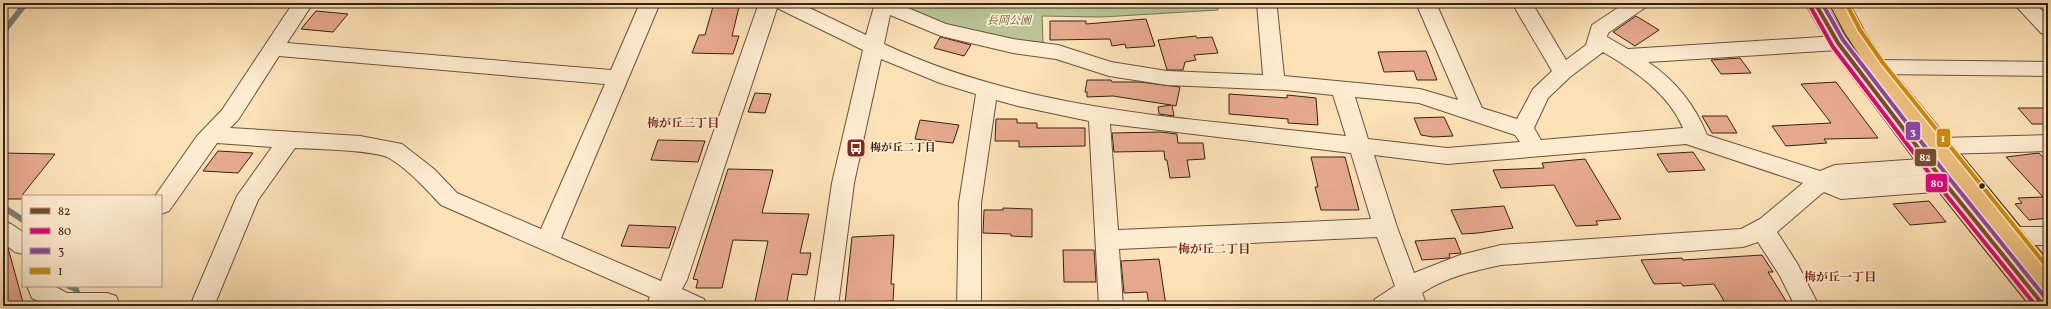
<svg xmlns="http://www.w3.org/2000/svg" width="2051" height="309" font-family="Vollkorn,'Noto Serif JP',serif">
	<style>
		.green { fill: #b8c494; stroke: #767453 }
		.lines { fill: none; stroke-linecap: round; stroke-linejoin: round }
		.stream { stroke: #777f76; stroke-width: 6 }
		.building { fill: #e7a98d; stroke: #342312 }
		.minor-casing { stroke: #66533b; stroke-width: 2 }
		.major-casing { stroke: #342312; stroke-width: 2 }
		.minor { fill: #feecd0; fill-rule: evenodd }
		.major { fill: #eec17c; fill-rule: evenodd }
		.bus-1-casing { stroke: #feecd0; stroke-width: 7 }
		.bus-2-casing { stroke: #feecd0; stroke-width: 7 }
		.bus-3-casing { stroke: #feecd0; stroke-width: 7 }
		.bus-4-casing { stroke: #feecd0; stroke-width: 7 }
		.bus-1 { stroke: #7a4b2a; stroke-width: 4 }
		.bus-2 { stroke: #e5007d; stroke-width: 4 }
		.bus-3 { stroke: #8e44ad; stroke-width: 4 }
		.bus-4 { stroke: #d08c04; stroke-width: 4 }
		.bus-dot { fill: #342312; stroke: #feecd0; stroke-width: 1.5 }
		.labels { text-anchor: middle; dominant-baseline: central; stroke-width: 3.5; stroke-linejoin: round; paint-order: stroke }
		.park-label { font-size: 11px; font-style: italic; fill: #5c5339; stroke: #feecd0 }
		.poi-label { font-size: 11px; font-weight: bold; fill: #342312; stroke: #feecd0; text-anchor: start }
		.neighbourhood-label { font-size: 12px; font-weight: bold; fill: #7a1f14; stroke: #feecd0 }
		.line-badge { stroke: #feecd0; stroke-width: 1.5 }
		.badge-label { font-size: 11px; text-anchor: middle; font-weight: bold; fill: #fff }
	</style>
	<rect width="100%" height="100%" fill="#fde2b7"/>
	<filter id="stains"><feTurbulence type="fractalNoise" baseFrequency=".005" numOctaves="4"/><feColorMatrix values="0 0 0 0 .2 0 0 0 0 .09 0 0 0 0 .02 0 0 0 .5 -.17"/></filter>
	<radialGradient id="worn" r=".72"><stop offset=".6" stop-color="#630" stop-opacity="0"/><stop offset="1" stop-color="#630" stop-opacity=".3"/></radialGradient>
	<path class="green" d="M891,3H1217L1218,10L1102,17L1042,16L1043,43L1023,40L1022,42L949,25Z"/>
	<g class="lines">
		<path class="stream" d="M3,32L26,3
			M3,207L23,220
			M69,286L76,289L81,306"/>
	</g>
	<path class="building" d="M714,3H740L732,36H739L733,54L692,53L699,35H705Z
		M316,11L348,14L333,32L301,29Z
		M1636,16L1659,30L1635,46L1613,32Z
		M1146,19L1155,46L1126,48L1125,44L1112,46L1110,39L1050,40V21H1086V24Z
		M1196,36L1197,38L1212,37L1218,53L1194,55L1196,60L1185,62L1183,70H1167L1158,40Z
		M940,37H941L971,45L964,56L934,48Z
		M1426,51L1437,80H1417L1414,71L1384,72L1378,52Z
		M1740,58L1751,73L1721,74L1711,60Z
		M1087,80H1111L1112,82H1140L1180,87L1176,106L1172,105L1174,116L1159,114L1158,107L1171,105L1113,96L1087,97V92H1085Z
		M1836,82L1878,138L1824,139L1827,143L1786,146L1772,126L1831,123L1801,84Z
		M755,93L771,94L765,113L748,112Z
		M1229,94L1287,98V95L1316,98L1318,125L1288,123V119L1229,114Z
		M2018,108H2048V124H2032Z
		M1702,116H1727L1737,133H1712Z
		M1444,117L1453,136L1433,137L1421,135L1414,118Z
		M996,119H1017V123H1037V128H1085V146L1019,147V141H995Z
		M920,120L959,125L953,143L915,139Z
		M1161,132L1177,134L1178,143H1203L1205,159L1187,160L1190,177L1170,178L1167,160H1165L1164,151L1114,152L1112,133Z
		M658,140L705,141L698,162L651,160Z
		M218,151L253,153L238,173L203,171Z
		M1693,152L1705,170L1668,172L1657,154Z
		M3,153L55,154L23,194V199H3Z
		M2039,153L2048,163V218L2029,220L2015,204L2022,203L2018,198L2043,197L2006,157Z
		M1311,157H1345L1359,210H1321L1315,187H1318Z
		M1585,159L1621,219L1596,221L1598,225L1576,226L1554,185L1501,188L1493,170L1544,168L1542,163Z
		M728,169L773,170L762,213L809,214L800,253H811L807,275L792,274L786,306H754L768,241L733,240L722,288H696L698,280L693,279Z
		M1929,201L1946,222L1910,225L1893,204Z
		M1504,206L1513,228L1478,233L1462,234L1451,210Z
		M1003,208L1032,209V237L1011,236V234L983,233L984,210H1003Z
		M629,225L676,227L669,248L621,246Z
		M894,235L891,284H894L893,301L845,303L852,237Z
		M1455,238L1461,253L1449,254L1450,257L1448,258L1422,260L1415,241Z
		M8,248L24,306H3V249Z
		M1063,250H1094L1096,282H1064Z
		M1762,255L1773,272H1768L1789,306H1727L1714,284L1683,286L1681,283L1654,284L1641,260L1682,258L1683,260Z
		M1159,259L1166,306H1149L1147,292L1124,293L1121,261Z"/>
	<g class="lines">
		<g class="minor-casing">
			<path id="minor" d="M293,3H313L287,43L611,70L640,3H660L561,238L661,281L759,3H799L866,35L875,3H896L946,24L1013,39L1058,45L1111,62L1167,71L1263,75L1257,4L1281,3L1277,8L1284,76L1420,89L1458,100L1416,3H1436L1482,108L1517,119L1533,89L1552,71L1512,3H1532L1566,60L1586,45L1592,25L1625,3H1649L1646,7L1608,33L1607,37L1628,49L1838,36L1845,38L1848,43L1845,48L1838,50L1648,62C1675,80 1695,105 1707,135L1820,171L1835,165L1949,157L1957,159L1960,165L1957,171L1949,173L1843,181L1961,172L1969,175L1972,181L1969,187L1961,190L1841,199L1824,192L1820,195L1777,232L1797,263L1819,306H1795L1780,276L1758,242L1743,247L1501,265C1473,271 1446,277 1422,293L1427,306H1372L1375,299L1395,286L1377,237L1119,249L1123,306H1099L1089,121L1018,106L996,100L981,203V306H957L959,203L976,94L940,83L881,59L854,183L838,306H814L832,183L863,50L777,8L687,280L682,289L704,299L707,306H646L650,297L441,205C425,188 409,170 389,158C376,150 314,149 295,148L258,200L214,306H190L237,196L272,147L217,143L169,211L161,214V196H155L197,136L222,110ZM890,15L941,36L1013,53L1056,59L1109,76L1167,85L1285,90L1333,95L1346,136C1190,118 1028,112 884,44ZM1603,52C1634,70 1669,94 1683,128L1541,140L1534,128L1548,98L1570,77ZM279,56L605,84L541,229L457,193L434,169L402,144L360,136L230,128L238,120ZM1355,97L1419,103L1515,135L1520,142L1447,148L1368,139ZM1110,124L1351,153L1371,219L1118,230ZM1686,144L1803,183L1760,219L1741,229L1501,245L1460,255L1414,273L1397,227L1374,155L1447,164Z
				M2013,3H2034L2048,16V35L2041,33Z
				M1878,60L2048,62V76L1878,74L1871,72L1868,67L1871,62Z
				M2048,135V151L1941,154L1933,152L1930,146L1933,140L1941,138Z
				M3,221L11,224L23,232V254L15,252L3,243Z
				M2014,227H2048V245H2014L2006,243L2002,236L2006,229Z
				M27,286H54L67,293H107L116,296L119,303L118,306H47L32,298Z"/>
		</g>
		<g class="major-casing">
			<path id="major" d="M1805,3H1825L1846,39L1867,67L1845,33L1829,3H1849L1864,31L1885,62L2048,261V288L2042,286L2048,293V306H2030L1936,188L1831,48Z"/>
		</g>
		<use href="#minor" class="minor"/>
		<use href="#major" class="major"/>
		<g class="bus-1-casing">
			<path id="bus-1" d="M1815,3L1838,43L1944,182L2044,306"/>
		</g>
		<g class="bus-2-casing">
			<path id="bus-2" d="M1810,6L1833,47L1939,186L2036,306"/>
		</g>
		<g class="bus-3-casing">
			<path id="bus-3" d="M1822,3L1843,40L1949,178L2048,301"/>
		</g>
		<g class="bus-4-casing">
			<path id="bus-4" d="M1846,3L1860,30L1883,63L2048,268"/>
		</g>
		<use href="#bus-1" class="bus-1"/>
		<use href="#bus-2" class="bus-2"/>
		<use href="#bus-3" class="bus-3"/>
		<use href="#bus-4" class="bus-4"/>
	</g>
	<defs>
		<g id="bus-square" transform="scale(1)"><rect x="-9" y="-9" width="18" height="18" rx="4" fill="#8f2418" stroke="#feecd0"/><path d="M-5-6H5V4H4V6H2V4H-2V6H-4V4H-5ZM-3.5-4V0h7V-4ZM-3.5 1.2v1.5H-2V1.2ZM2 1.2v1.5H3.5V1.2Z" fill="#fff"/></g>
	</defs>
	<g fill-rule="evenodd">
		<use href="#bus-square" x="856" y="148"/>
	</g>
	<circle class="bus-dot" cx="1982" cy="186" r="3.5"/>
	<g class="labels">
		<g class="park-label">
			<text x="1009" y="21">長岡公園</text>
		</g>
		<g class="poi-label">
			<text x="870" y="148">梅が丘二丁目</text>
		</g>
		<g class="neighbourhood-label">
			<text x="683" y="124">梅が丘三丁目</text>
			<text x="1214" y="250">梅が丘二丁目</text>
			<text x="1840" y="278">梅が丘一丁目</text>
		</g>
	</g>
	<g class="line-badge">
		<rect x="1905" y="121" width="16" height="20" rx="4" fill="#8e44ad"/>
		<rect x="1936" y="128" width="15" height="20" rx="4" fill="#d08c04"/>
		<rect x="1914" y="148" width="23" height="19" rx="4" fill="#7a4b2a"/>
		<rect x="1925" y="173" width="23" height="20" rx="4" fill="#e5007d"/>
	</g>
	<g class="badge-label">
		<text x="1913" y="135">3</text>
		<text x="1943" y="142">1</text>
		<text x="1925" y="161">82</text>
		<text x="1937" y="187">80</text>
	</g>
	<rect width="2051" height="309" fill="none" stroke="#fde2b7" stroke-width="16"/>
	<rect x="4" y="4" width="2043" height="301" fill="none" stroke="#342312" stroke-width="2"/>
	<rect x="8" y="8" width="2035" height="293" fill="none" stroke="#342312"/>
	<rect x="22" y="195" width="140" height="92" fill="#feecd0" stroke="#ad9c84"/>
	<rect x="30" y="208" width="20" height="6" fill="#7a4b2a" stroke="#ad9c84"/>
	<text x="58" y="215" font-size="12" fill="#342312">82</text>
	<rect x="30" y="228" width="20" height="6" fill="#e5007d" stroke="#ad9c84"/>
	<text x="58" y="235" font-size="12" fill="#342312">80</text>
	<rect x="30" y="248" width="20" height="6" fill="#8e44ad" stroke="#ad9c84"/>
	<text x="58" y="255" font-size="12" fill="#342312">3</text>
	<rect x="30" y="268" width="20" height="6" fill="#d08c04" stroke="#ad9c84"/>
	<text x="58" y="275" font-size="12" fill="#342312">1</text>
	<rect width="100%" height="100%" filter="url(#stains)"/>
	<rect width="100%" height="100%" fill="url(#worn)"/>
</svg>
